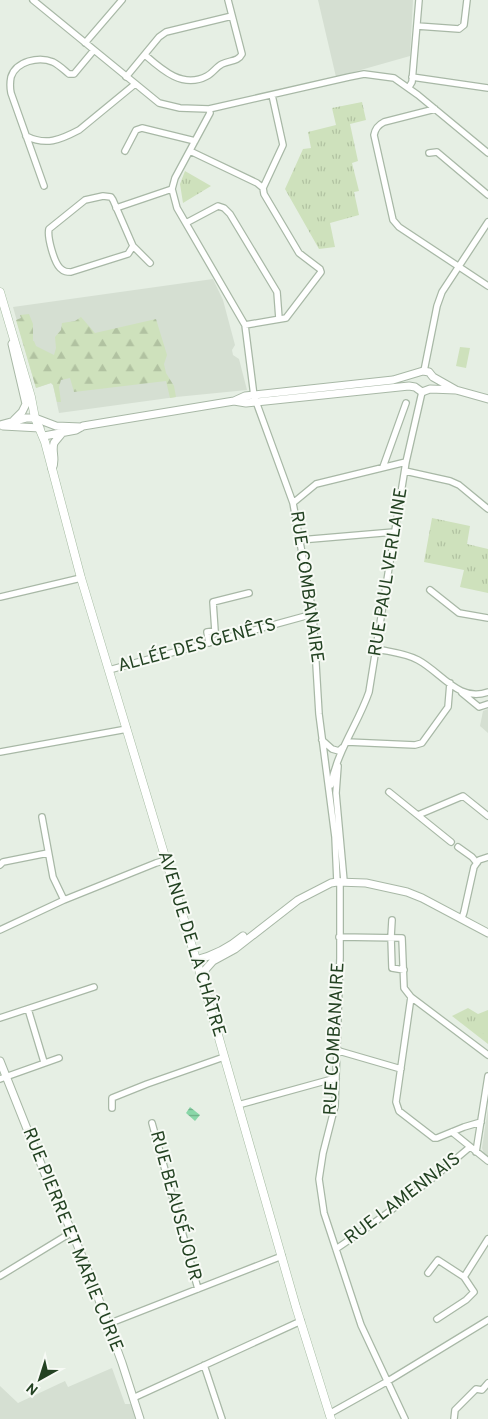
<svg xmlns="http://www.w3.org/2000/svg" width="488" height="1419" font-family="Overpass,sans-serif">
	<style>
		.built { fill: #d5dfd2 }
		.forest { fill: url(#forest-firs) }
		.park { fill: url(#park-tufts) }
		.pitch { fill: #cee1bc }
		.water { fill: url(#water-rules) }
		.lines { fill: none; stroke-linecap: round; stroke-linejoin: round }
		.minor-casing { stroke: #a8b8a6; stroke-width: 8 }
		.tertiary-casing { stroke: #a8b8a6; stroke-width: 9 }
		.secondary-casing { stroke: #a5bba2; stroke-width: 9 }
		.minor { stroke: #fff; stroke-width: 5.5 }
		.tertiary { stroke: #fff; stroke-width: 7 }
		.secondary { stroke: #fff; stroke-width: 8 }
		.labels { text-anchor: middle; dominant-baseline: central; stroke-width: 4; stroke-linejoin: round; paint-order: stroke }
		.street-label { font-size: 18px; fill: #234222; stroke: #f7faf5 }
	</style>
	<defs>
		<pattern id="forest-firs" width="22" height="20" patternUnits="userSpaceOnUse" patternTransform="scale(1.25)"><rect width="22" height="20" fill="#cee1bc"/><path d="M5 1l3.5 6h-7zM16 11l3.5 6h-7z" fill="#b1c2a1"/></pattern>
		<pattern id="park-tufts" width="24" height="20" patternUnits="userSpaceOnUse" patternTransform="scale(1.25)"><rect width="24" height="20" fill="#cee1bc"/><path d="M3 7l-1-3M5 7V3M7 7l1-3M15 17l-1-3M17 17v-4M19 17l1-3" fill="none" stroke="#b1c2a1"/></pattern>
		<pattern id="water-rules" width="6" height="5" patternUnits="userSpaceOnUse" patternTransform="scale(1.25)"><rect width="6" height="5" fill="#89d7a8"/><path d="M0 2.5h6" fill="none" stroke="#70b088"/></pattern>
	</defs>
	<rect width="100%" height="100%" fill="#e6efe4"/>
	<path class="built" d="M318,0H413L410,56L336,77Z
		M213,279L223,300L235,345L232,350L233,355L239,359L247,390L176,397L59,413L53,385L51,383L36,388L13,307Z
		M488,709V733L480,726L483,711Z
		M488,1108V1157L484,1154L482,1148Z
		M112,1368L125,1404H131L136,1419H0V1386L18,1403L65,1381L68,1387Z"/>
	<path class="forest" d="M29,314L33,324V341H34L36,346L54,355L56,348L55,337L61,330L62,323L75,321L81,317L95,333L156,319L167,355L164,364L166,373L174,386L176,397L170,398L166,381L74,392L70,378L61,380L59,387L61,402H57L53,385L51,383L36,388L16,320L21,318L20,315Z"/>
	<path class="park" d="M362,102L366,120L350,124L358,161L352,163L359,191L354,192L359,215L330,223L335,247L319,249L285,189L303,149L311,148L308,132L336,125L332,108Z
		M185,171L211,186L183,203L180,184Z
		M432,518L470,526L467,544L488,549V593L460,587L464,570L424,562Z
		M468,1008L478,1014L488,1010V1044L452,1016Z"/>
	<path class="pitch" d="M460,347L470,348L466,368L456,366Z
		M477,1016H479L488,1022V1037L472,1026Z"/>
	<path class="water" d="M190,1107L200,1115L195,1121L186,1113Z"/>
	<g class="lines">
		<g class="minor-casing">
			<path id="minor" d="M33,0L159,103L180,108L209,109L349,77L364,74L394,78L418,95L488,153
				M417,26L459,29L464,25L467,0
				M85,43L122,0
				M145,55C162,70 183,89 207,76C213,73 216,67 222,64C230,60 238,62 242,54L228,0
				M126,77L159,37L166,32L232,16
				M412,77L488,88
				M409,87L412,82L419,0
				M209,109L210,113L175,178L172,189L177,208L245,325L254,396L293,503
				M435,109L384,122C378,125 375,129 374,135L393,220L399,227L488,286
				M26,136C46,146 60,140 79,130L135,84
				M125,151L136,130L142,128L195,141
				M190,151L257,183L263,188
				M429,153L437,152L488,195
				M44,186L11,93C10,88 10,82 11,77C16,61 39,56 53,62C59,65 64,70 69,74H74L94,50
				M103,196L111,197L113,200L133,246L128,254L71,272C67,272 64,272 60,268C54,262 47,237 49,229L85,200Z
				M116,208L172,189
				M186,223L218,206L224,208L230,214L277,292L279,319
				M133,246L150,263
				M245,325L286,318L321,272L320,269L299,253L264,194L263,188L283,145L272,95
				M424,371L437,306L442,292L488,222
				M383,467L406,403
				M405,471L450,481L459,485L488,509
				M300,540L394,532
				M430,590L459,613L488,618
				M0,597L81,578
				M209,643L207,632L215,631L213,602L249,593
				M377,649C390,652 405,653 418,660C441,672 459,703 488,692
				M109,670L313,614
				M462,693L479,707L488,704
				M322,740L332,749L339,751L342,748
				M347,742L415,745L422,743L448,707L450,683
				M0,752L127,729
				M338,766L336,793L344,881
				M331,785C337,751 358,724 369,692L406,462L422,392
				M389,792L451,842
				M418,815L463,796L488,816
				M42,817L53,877L64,900
				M458,847L472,857L477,863
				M0,865L3,862L48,853
				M340,881V958L335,1106L323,1153L319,1179L324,1213L361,1325L405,1419
				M337,882L335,837L319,714L313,614L293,503L316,484L406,462
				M462,918L464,912L474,867L479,860L488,857
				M392,920L391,937L392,968L404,970
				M0,930L64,900L156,863L166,860
				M339,937L402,938L404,988L411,997L488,1055
				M411,997L396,1102L399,1111L434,1138H437L464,1127L481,1122
				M28,1009L44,1062
				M0,1018L94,987
				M337,1048L339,1051L401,1069
				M0,1079L59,1058
				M238,1105L336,1078
				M112,1108V1098L147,1084L224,1057
				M152,1123L198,1289
				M452,1132L488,1161
				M476,1152L488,1076
				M336,1249C383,1218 427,1184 470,1147
				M428,1273L438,1260L464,1277L474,1292L466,1300L437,1319
				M0,1276L72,1232
				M464,1277L488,1239
				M108,1324L282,1256
				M204,1365L222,1419
				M133,1398L301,1321
				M329,1414L388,1381L488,1320
				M454,1419L455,1410L476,1389L482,1390L488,1383"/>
		</g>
		<g class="tertiary-casing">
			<path id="tertiary" d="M12,344L26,404L22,412L14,420
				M234,401L246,403L409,386L415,387L422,392L430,389L456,390L488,399
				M0,425L26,418H35L56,426L81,427
				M3,426L40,428
				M44,436L76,430L83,426L234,401L245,396L393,380L423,371L429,372L433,377L456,390
				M52,469C57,460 51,452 54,443C56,440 60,436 62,433
				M196,960C212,956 230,947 243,936
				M204,986L206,980L205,970L213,961L235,949L298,900L331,883L337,882L366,883L407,892L422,898L488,933
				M0,1061L45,1174L72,1232L91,1278L122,1363L140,1419"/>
		</g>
		<g class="secondary-casing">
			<path id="secondary" d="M0,292L31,397L35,418L45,442L81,578L204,986L296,1307L331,1419"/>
		</g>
		<use href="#minor" class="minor"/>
		<use href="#tertiary" class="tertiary"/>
		<use href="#secondary" class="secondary"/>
	</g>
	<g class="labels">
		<g class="street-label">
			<text transform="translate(389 572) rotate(-81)">RUE PAUL VERLAINE</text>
			<text transform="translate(306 587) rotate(82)">RUE COMBANAIRE</text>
			<text transform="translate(197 646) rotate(-15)">ALLÉE DES GENÊTS</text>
			<text transform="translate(191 944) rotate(73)">AVENUE DE LA CHÂTRE</text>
			<text transform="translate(335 1039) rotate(-87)">RUE COMBANAIRE</text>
			<text transform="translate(403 1199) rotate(-37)">RUE LAMENNAIS</text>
			<text transform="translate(175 1206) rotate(75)">RUE BEAUSÉJOUR</text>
			<text transform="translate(72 1240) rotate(68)">RUE PIERRE ET MARIE CURIE</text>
		</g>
	</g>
	<g transform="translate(40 1379) rotate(219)" stroke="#f7faf5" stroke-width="4" paint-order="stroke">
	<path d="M0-4L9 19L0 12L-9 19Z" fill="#234222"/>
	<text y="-8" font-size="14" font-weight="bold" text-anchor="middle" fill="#234222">N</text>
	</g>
</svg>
